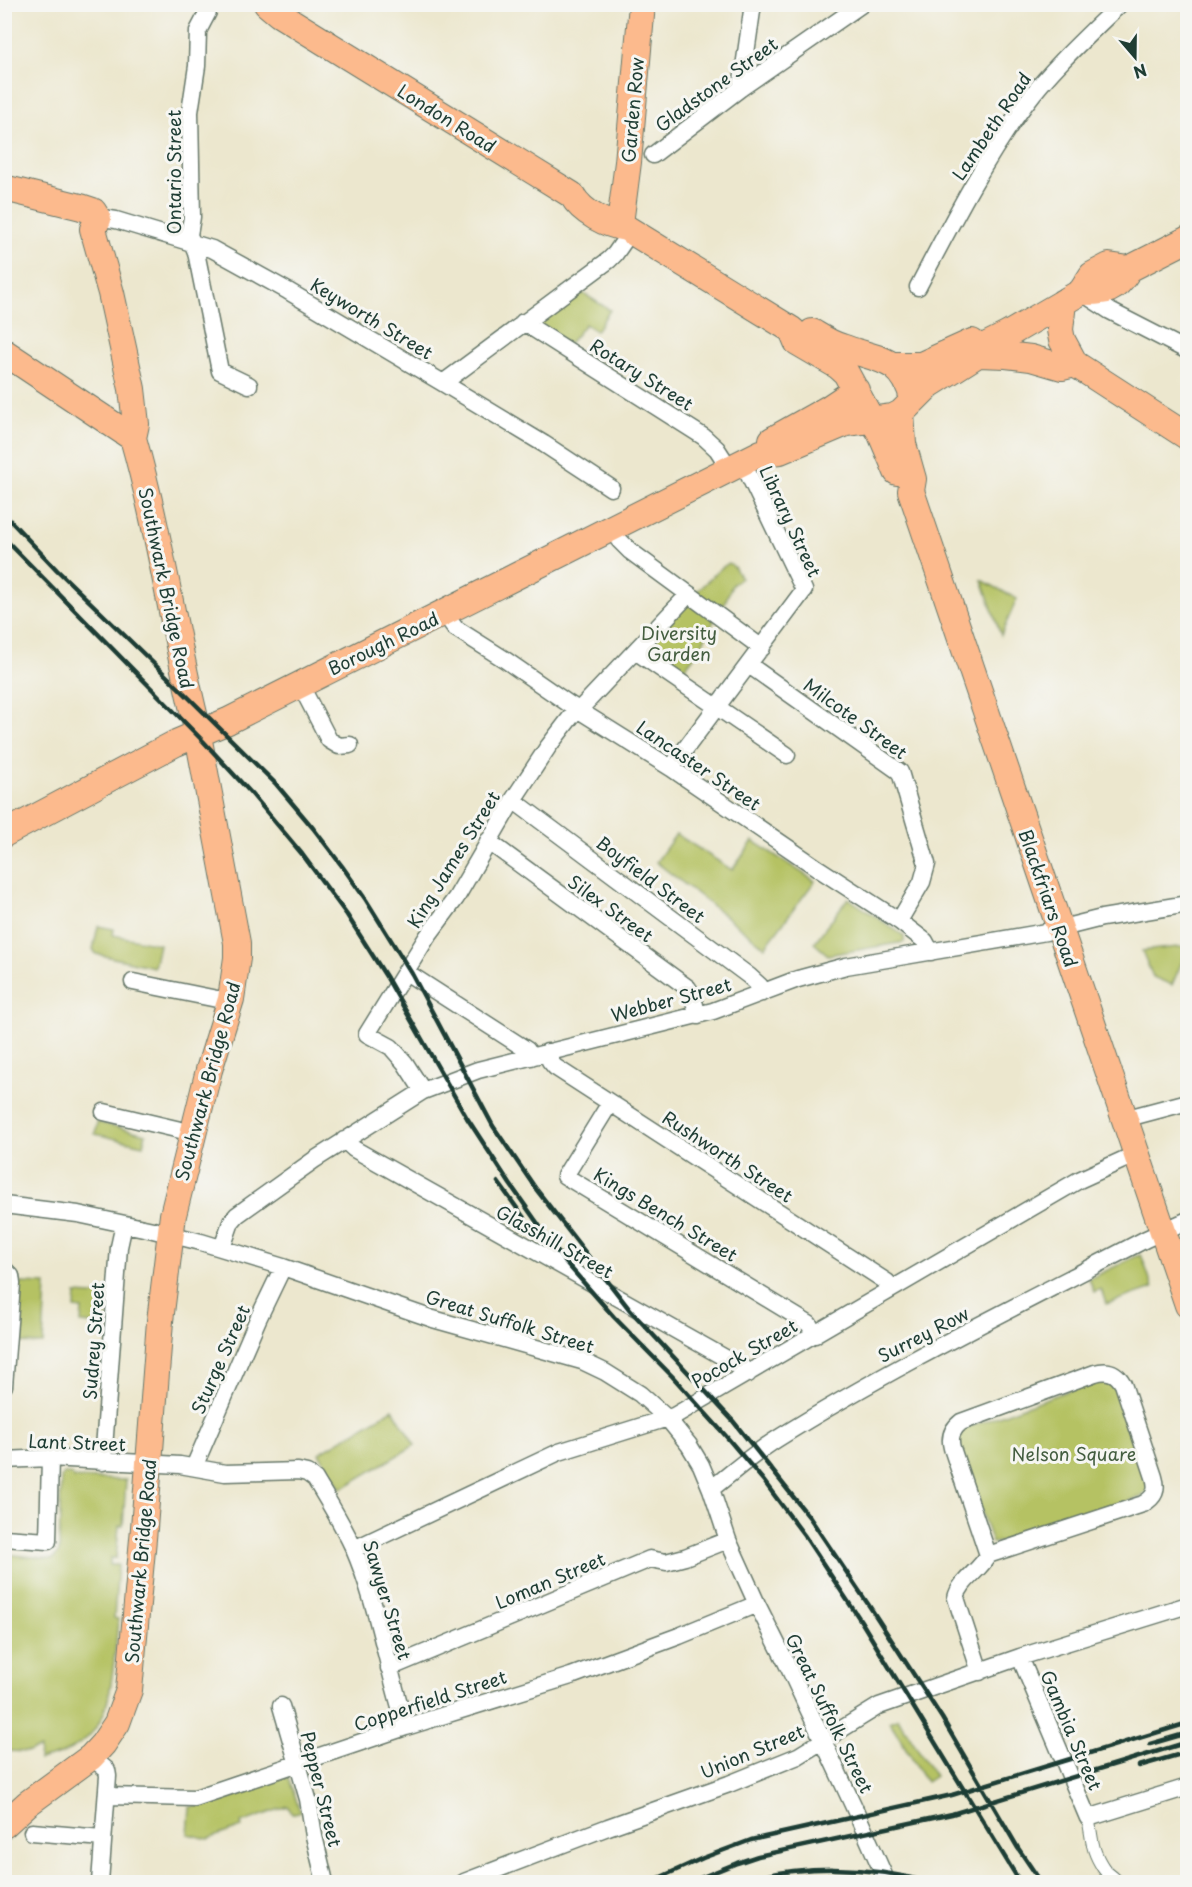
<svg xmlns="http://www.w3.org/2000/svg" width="1192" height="1887" font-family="'Playpen Sans',sans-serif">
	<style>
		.green { fill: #b5c263; stroke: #6a804c; stroke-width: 1.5 }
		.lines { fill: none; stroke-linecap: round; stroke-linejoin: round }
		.pedestrian-casing { stroke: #67786a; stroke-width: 14 }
		.minor-casing { stroke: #67786a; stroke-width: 19 }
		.primary-casing { stroke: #67786a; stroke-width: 28 }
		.pedestrian { stroke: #fff; stroke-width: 12 }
		.minor { stroke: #fff; stroke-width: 16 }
		.primary { stroke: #fcba8d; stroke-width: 26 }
		.rail { stroke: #1f3d34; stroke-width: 4.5 }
		.labels { text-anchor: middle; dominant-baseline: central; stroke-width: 6; stroke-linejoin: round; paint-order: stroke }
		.street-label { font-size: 18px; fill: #1f3d34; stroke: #f6f6f2 }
		.park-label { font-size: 18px; fill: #445e40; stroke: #f6f6f2 }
	</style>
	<rect width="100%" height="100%" fill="#f6f6f2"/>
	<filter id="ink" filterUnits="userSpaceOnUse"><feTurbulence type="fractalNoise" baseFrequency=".0167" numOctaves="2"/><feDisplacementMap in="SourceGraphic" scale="12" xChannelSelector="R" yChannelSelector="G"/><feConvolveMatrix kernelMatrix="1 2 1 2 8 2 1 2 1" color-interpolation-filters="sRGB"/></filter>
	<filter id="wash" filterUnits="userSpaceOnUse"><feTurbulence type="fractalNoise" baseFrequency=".008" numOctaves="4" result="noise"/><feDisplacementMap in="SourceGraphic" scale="24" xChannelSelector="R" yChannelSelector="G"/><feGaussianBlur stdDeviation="1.35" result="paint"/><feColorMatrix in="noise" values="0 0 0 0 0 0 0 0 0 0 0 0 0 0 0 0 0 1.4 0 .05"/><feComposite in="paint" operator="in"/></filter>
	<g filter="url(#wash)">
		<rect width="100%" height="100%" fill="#ece7ce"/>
		<path class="green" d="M576,289L610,310L596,331L585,324L568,345L535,325Z
			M729,563L734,567L741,578L732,585L722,610L696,592L720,569Z
			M982,580L1017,599L1001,635Z
			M689,601L715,619L699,650L682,672L645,647Z
			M676,834L732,870L753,841L815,881L765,947L656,862Z
			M848,898L904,936V942L828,955L814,943Z
			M98,926L114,929L113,935L159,944L154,967L96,954L93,949Z
			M1187,946V950L1172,985L1153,977L1142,951Z
			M97,1122L146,1134L143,1145L95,1134Z
			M1141,1254L1153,1288L1106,1304L1101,1289L1094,1292L1089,1279Z
			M20,1283L46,1284L43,1344L17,1343Z
			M76,1294L108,1296L105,1325L81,1323L82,1309L75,1308Z
			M1102,1378L1114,1381L1149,1481L1148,1490L1141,1497L1001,1542L992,1543L955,1436L958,1431Z
			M393,1409L415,1445L341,1489L319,1453Z
			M64,1474H71L74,1478L126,1480L123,1526H119L116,1558H110V1565H118L114,1618L118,1619C117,1635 115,1652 113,1669C108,1707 104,1734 65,1752C58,1756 48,1757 39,1760L40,1749L33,1750L29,1752L7,1751V1763L5,1768V1554L53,1559L59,1552L61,1478Z
			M898,1718L935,1776L926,1782L890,1722Z
			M288,1776L300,1811L292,1814L288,1806L241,1823L242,1827L208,1839L188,1834L190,1807L204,1805Z"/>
	</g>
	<g filter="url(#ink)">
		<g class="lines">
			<g class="pedestrian-casing">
				<path id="pedestrian" d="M1088,1818C1093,1839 1090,1848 1104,1869C1108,1875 1114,1876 1117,1882"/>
			</g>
			<g class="minor-casing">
				<path id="minor" d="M208,12L198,31L197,66L190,112L192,217L189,235L196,252L220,371L249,385
					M741,88L753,4
					M653,155L741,88L862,4
					M98,219L103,218L116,220L212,249L288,291L443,383L544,444L611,488
					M918,287C951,224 983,161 1025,104C1052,68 1087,36 1120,4
					M1081,292L1110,311L1188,351
					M523,322L704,437L717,449L730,469
					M443,383L609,260L615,254L631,231
					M611,529L619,540L630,551L762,648
					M444,613L455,628L504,659L569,704L671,768L819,869L899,921L925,941L931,952
					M635,651L787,755
					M749,665L900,772L927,864L922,882L899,921
					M300,684L329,740L339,746L350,745
					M579,710L689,594
					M671,768L804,590L743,463
					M513,800L749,976L760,986L762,993
					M488,841L688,988L692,994L698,1016
					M406,972L527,1050L531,1057
					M133,982L217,999H231
					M547,1052L550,1061L555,1067L887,1282L892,1289
					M423,1091L405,1063L391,1047L367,1034L427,937L456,898L513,800L548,747L577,709
					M610,1103L565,1176L809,1324L815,1335
					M104,1112L193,1133
					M1124,1119L1188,1102
					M344,1140L354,1149L743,1368L748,1374
					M4,1205L78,1214L153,1230L201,1242L283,1267L433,1319L582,1361L605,1372L640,1394L668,1419L689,1445L701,1465L711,1489L728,1540L757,1604L790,1670L853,1805L887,1882
					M222,1248L231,1222L237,1215L314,1160L423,1091L478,1070L713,1011L798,979L846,966L1046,932L1102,918L1188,904
					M4,1269L11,1276L12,1284L4,1386
					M4,1460L50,1458L180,1465L225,1473L298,1471L307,1473L315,1479C328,1501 342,1523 353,1547C378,1604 387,1668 406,1727
					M103,1462L119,1247L124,1224
					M194,1467L258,1319L283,1267
					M711,1489C733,1472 753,1454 777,1439C895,1365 1022,1304 1146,1239L1188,1220
					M4,1538L48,1541L50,1458
					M354,1549L559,1452L674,1416L1079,1180L1136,1154
					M1020,1657L1088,1818L1188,1787
					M389,1668L650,1559L666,1562L685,1557L728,1540
					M980,1672L956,1598C960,1580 980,1571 988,1555L1143,1504C1155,1497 1158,1490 1154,1477L1123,1384C1117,1373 1108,1369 1095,1373L961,1422C952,1429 949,1437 952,1448L988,1555
					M281,1706L308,1799L314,1836L325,1882
					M91,1757L107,1770L108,1776L100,1882
					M107,1796L195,1798L406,1727L571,1676L679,1636L757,1604
					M32,1832L102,1838
					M464,1882L608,1827L729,1784L798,1756L879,1706L1020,1657L1188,1605"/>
			</g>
			<g class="primary-casing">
				<path id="primary" d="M267,4L279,14L572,195C582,213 607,225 626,228L792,330L797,342L838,366L846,373L867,412L880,432L897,472
					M4,188L81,207L93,211L98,219L93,229L111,293L132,389L136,424L133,438C159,529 172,623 194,714L237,943V958L231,999L209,1070L173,1215L160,1321L144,1528L129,1690L117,1723L103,1744L91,1757L27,1804L4,1825
					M621,216L628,162L642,4
					M1081,292C1107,292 1115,292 1129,269
					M1063,302L1060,330L1062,340L1075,364L1188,437
					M812,332C822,338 831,344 842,347C877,360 903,357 913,399
					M4,352L133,438
					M978,354L1006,355L1031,358L1062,367L1075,364
					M894,365H921L972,342
					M901,413L903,444L913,479L911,491L1188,1305
					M772,440L829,408L856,390
					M4,834L176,743L228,721L761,453L780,451L846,423L893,417L901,413L929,385L978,354L985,346L1007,335L1081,292L1092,275L1109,266L1129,269L1188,239"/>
			</g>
			<use href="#pedestrian" class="pedestrian"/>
			<use href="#minor" class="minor"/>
			<use href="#primary" class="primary"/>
			<path class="rail" d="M4,514L57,570L181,690L276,784L313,828L342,866L366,900L412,974L493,1126L536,1189L630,1310L733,1421L810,1518L868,1604L942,1718L1018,1848L1041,1882
				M4,538L203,741L251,793L302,854L347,915L387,978L467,1118L510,1184L562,1258L614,1317L672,1376L725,1435L763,1480L804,1535L861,1621L1020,1882
				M498,1182L535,1233
				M1150,1744L1188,1733
				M1139,1766L1188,1752
				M650,1882L703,1858L751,1840L952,1795L1188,1723
				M690,1882L737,1863L758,1856L952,1814L1188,1742
				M739,1882C800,1864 867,1865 928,1882
				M787,1882L831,1877"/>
		</g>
	</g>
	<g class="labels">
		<g class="street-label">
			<text transform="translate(716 84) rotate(-36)">Gladstone Street</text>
			<text transform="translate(632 110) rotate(-85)">Garden Row</text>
			<text transform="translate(447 118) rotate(32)">London Road</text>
			<text transform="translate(991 126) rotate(-56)">Lambeth Road</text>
			<text transform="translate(173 172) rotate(-90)">Ontario Street</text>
			<text transform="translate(372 318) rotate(31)">Keyworth Street</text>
			<text transform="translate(642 374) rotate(32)">Rotary Street</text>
			<text transform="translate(791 521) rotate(65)">Library Street</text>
			<text transform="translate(167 588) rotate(78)">Southwark Bridge Road</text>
			<text transform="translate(383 643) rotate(-26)">Borough Road</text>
			<text transform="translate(856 718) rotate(36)">Milcote Street</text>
			<text transform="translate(699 765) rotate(34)">Lancaster Street</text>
			<text transform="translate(453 859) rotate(-58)">King James Street</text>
			<text transform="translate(651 879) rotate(37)">Boyfield Street</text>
			<text transform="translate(1049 898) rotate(71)">Blackfriars Road</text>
			<text transform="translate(611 908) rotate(36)">Silex Street</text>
			<text transform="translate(671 999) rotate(-15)">Webber Street</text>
			<text transform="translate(207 1081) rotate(-75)">Southwark Bridge Road</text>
			<text transform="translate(728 1156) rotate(33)">Rushworth Street</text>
			<text transform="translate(666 1214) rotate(31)">Kings Bench Street</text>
			<text transform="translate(555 1241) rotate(29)">Glasshill Street</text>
			<text transform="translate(510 1321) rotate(17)">Great Suffolk Street</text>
			<text transform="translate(923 1334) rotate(-27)">Surrey Row</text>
			<text transform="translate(93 1341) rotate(-86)">Sudrey Street</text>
			<text transform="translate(744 1353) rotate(-30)">Pocock Street</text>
			<text transform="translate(220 1359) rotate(-66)">Sturge Street</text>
			<text transform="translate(77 1442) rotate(2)">Lant Street</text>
			<text transform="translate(140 1561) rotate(-85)">Southwark Bridge Road</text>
			<text transform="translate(550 1580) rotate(-23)">Loman Street</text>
			<text transform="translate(388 1600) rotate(73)">Sawyer Street</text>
			<text transform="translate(430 1700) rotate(-18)">Copperfield Street</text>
			<text transform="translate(830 1713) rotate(64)">Great Suffolk Street</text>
			<text transform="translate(1072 1730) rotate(67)">Gambia Street</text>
			<text transform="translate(752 1751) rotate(-23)">Union Street</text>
			<text transform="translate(322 1789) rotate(76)">Pepper Street</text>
		</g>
		<g class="park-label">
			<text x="679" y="632">Diversity<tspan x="679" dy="21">Garden</tspan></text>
			<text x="1074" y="1453">Nelson Square</text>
		</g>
	</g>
	<rect width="1192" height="1887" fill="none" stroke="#f6f6f2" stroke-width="24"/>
	<g transform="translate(1135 57) rotate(160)" stroke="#f6f6f2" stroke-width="4.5" paint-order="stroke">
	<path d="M0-4.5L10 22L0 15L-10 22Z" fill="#1f3d34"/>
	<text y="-9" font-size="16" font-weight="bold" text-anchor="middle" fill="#1f3d34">N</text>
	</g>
</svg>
